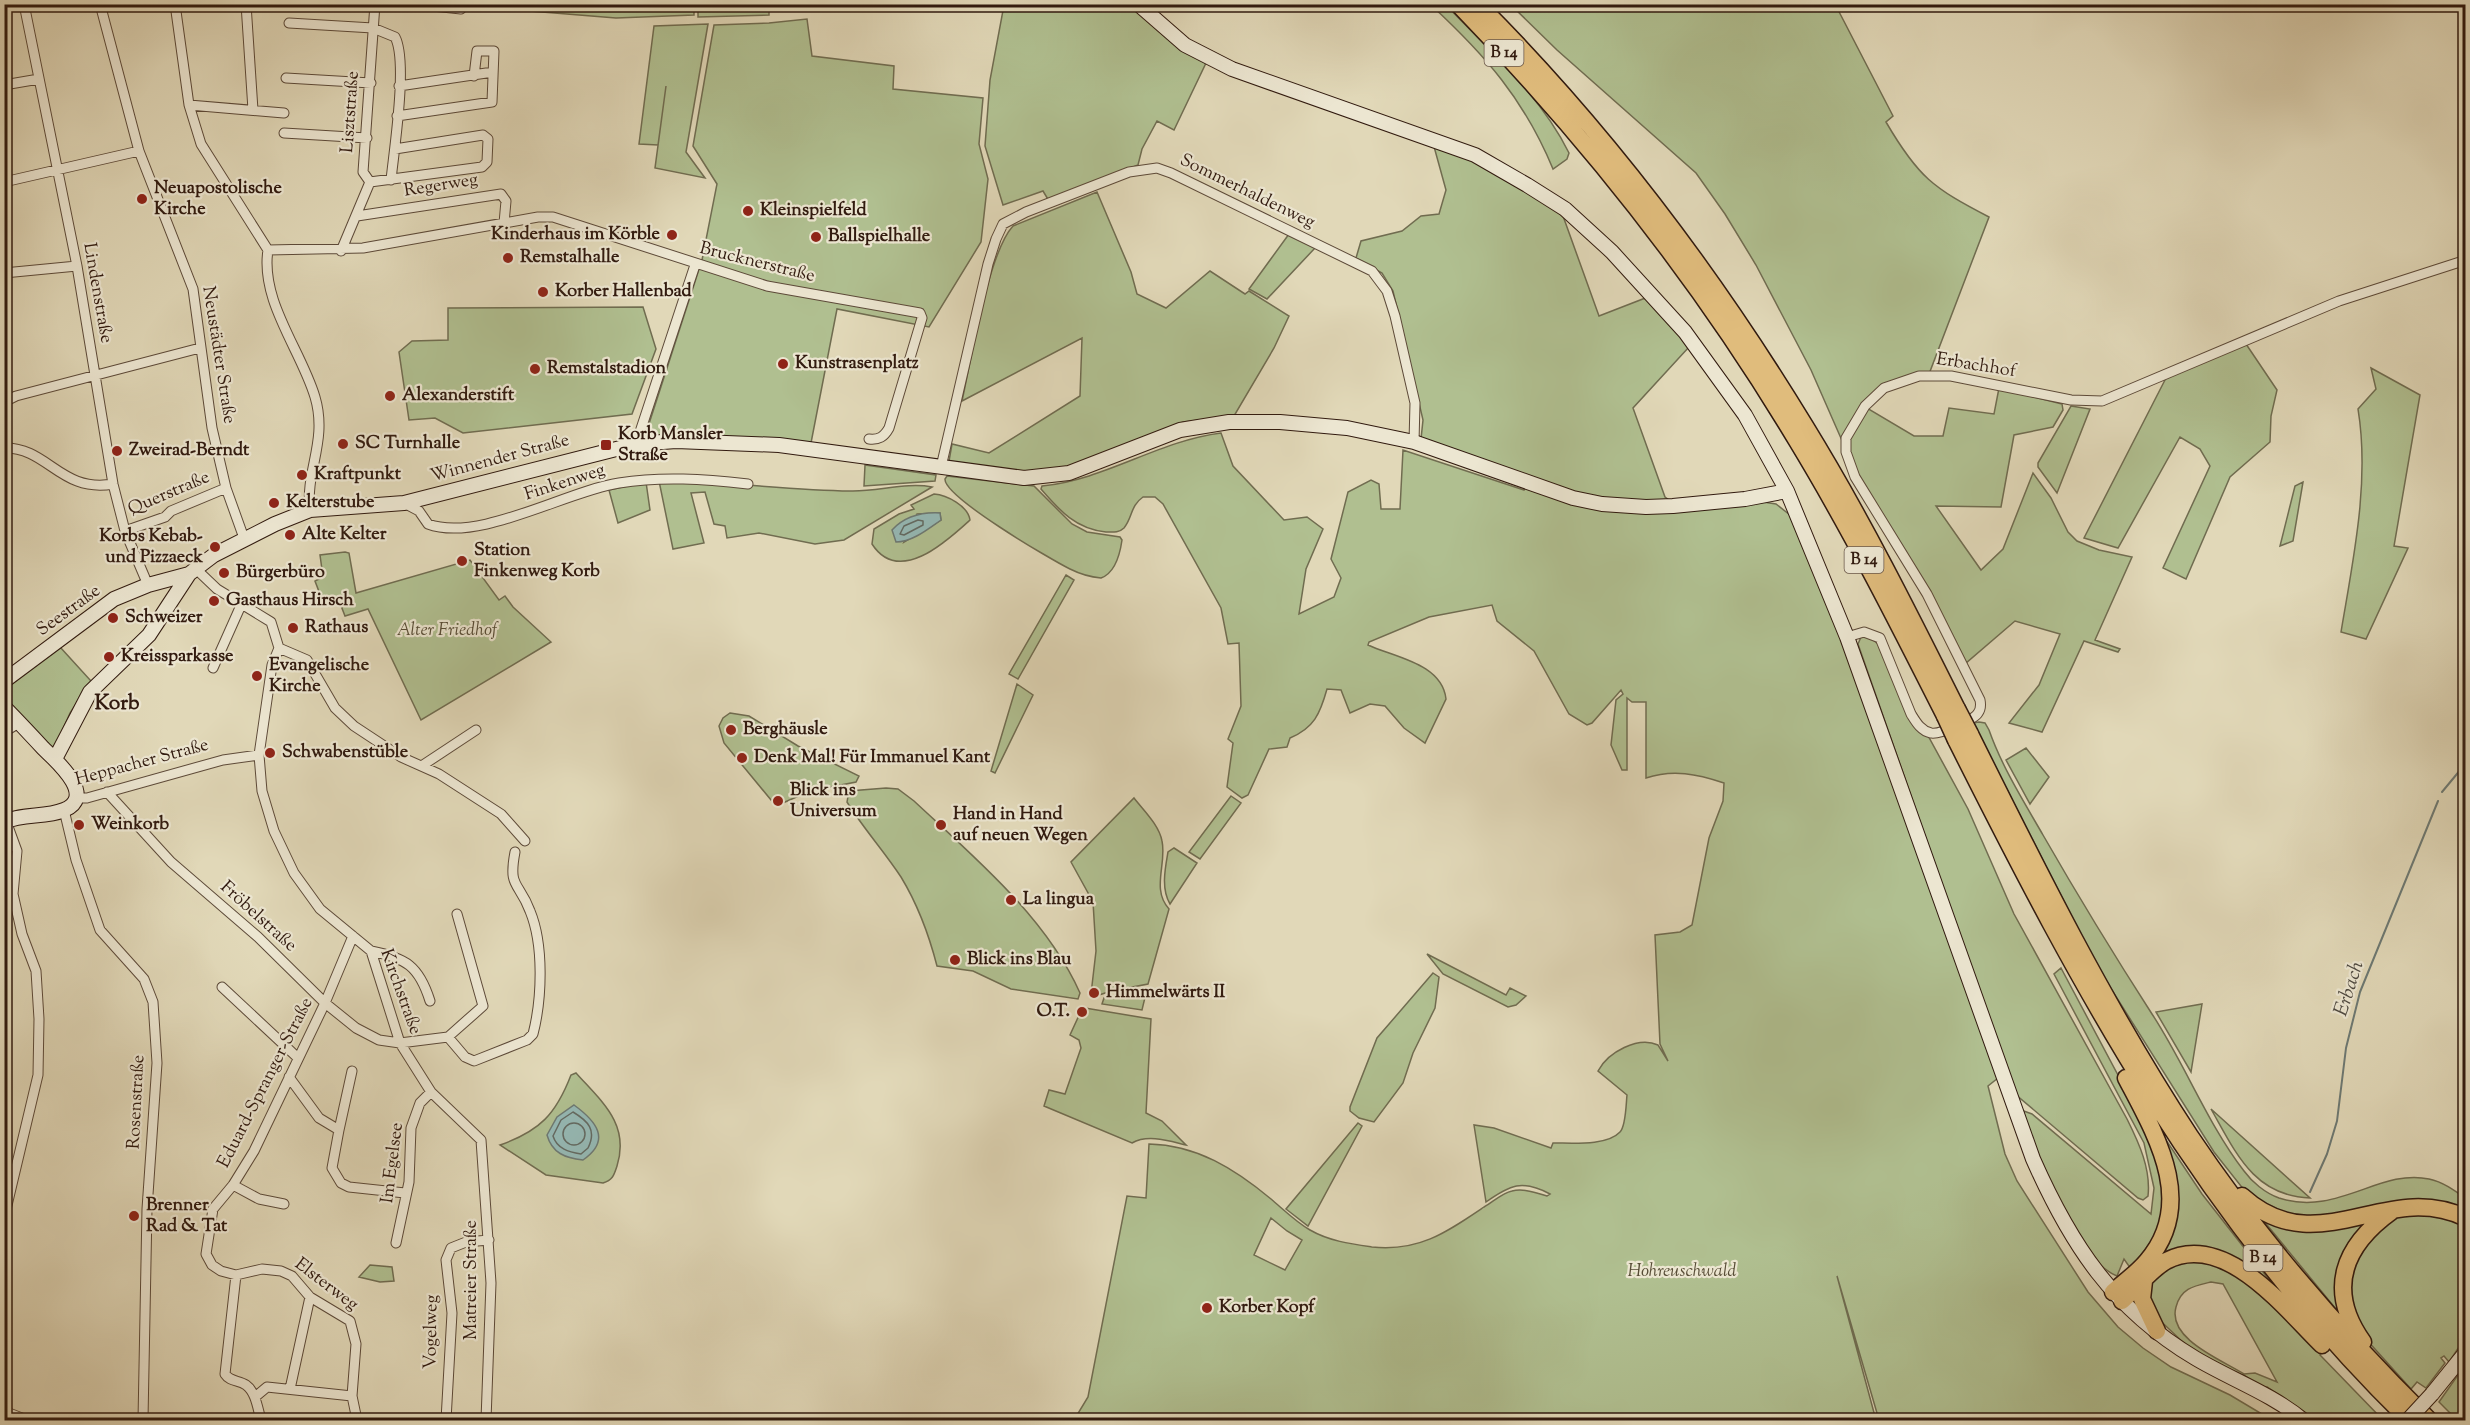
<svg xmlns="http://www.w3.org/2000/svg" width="2470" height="1425" font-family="'Sorts Mill Goudy',serif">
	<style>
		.green { fill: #b0bf90; stroke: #706c50; stroke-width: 1.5; fill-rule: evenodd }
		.water { fill: #95b9b5; stroke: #6d7973; stroke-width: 1.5 }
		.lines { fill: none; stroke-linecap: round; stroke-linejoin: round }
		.shore { stroke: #636a62; stroke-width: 1.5 }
		.stream { stroke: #6d7973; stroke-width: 2 }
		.street-casing { stroke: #5d4a39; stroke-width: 11 }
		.secondary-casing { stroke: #311a0f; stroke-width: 16 }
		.highway-casing { stroke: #311a0f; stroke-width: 19 }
		.street { stroke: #ece6d1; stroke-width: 9 }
		.secondary { stroke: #ece6d1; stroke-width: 14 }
		.highway { stroke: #e0bc7c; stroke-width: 16 }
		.secondary-bridge-casing { stroke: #311a0f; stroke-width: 16; stroke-linecap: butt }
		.highway-bridge-casing { stroke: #311a0f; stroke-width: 19; stroke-linecap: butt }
		.secondary-bridge { stroke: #ece6d1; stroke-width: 14 }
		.highway-bridge { stroke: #e0bc7c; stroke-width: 16 }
		.poi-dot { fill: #8f2418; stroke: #ece6d1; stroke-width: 2 }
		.labels { text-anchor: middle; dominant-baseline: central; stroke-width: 4.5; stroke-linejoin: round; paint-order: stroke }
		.shield { fill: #ece6d1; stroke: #695749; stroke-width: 1.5 }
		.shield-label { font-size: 16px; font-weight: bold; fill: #311a0f }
		.street-label { font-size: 18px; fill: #311a0f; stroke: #ece6d1 }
		.poi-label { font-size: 18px; font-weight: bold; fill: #311a0f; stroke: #ece6d1; text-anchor: start }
		.park-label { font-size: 18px; font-style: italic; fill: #574c36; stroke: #ece6d1 }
		.water-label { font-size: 20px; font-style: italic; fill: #4f4a41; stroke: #ece6d1 }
		.quarter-label { font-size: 21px; font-weight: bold; fill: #311a0f; stroke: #ece6d1 }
	</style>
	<rect width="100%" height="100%" fill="#e1d8b8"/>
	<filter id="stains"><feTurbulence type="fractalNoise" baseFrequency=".00333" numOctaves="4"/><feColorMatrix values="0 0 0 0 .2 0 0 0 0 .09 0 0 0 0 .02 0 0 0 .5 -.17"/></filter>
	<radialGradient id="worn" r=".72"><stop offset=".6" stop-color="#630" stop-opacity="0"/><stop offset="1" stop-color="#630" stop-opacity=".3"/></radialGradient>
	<path class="green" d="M1835,4L1893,116L1886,122C1918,177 1933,188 1989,217L1929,374L1894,383L1865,407L1914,436H1943L1949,408L1994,414L1999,388L2062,404L2063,410L2053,427L2014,435L2001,507L1936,506L1981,570L2003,549L2033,473L2051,498L2068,532L2077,541L2099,550L2132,557L2095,640L2120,649L2118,652L2084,641L2042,732L2009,723L2039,685L2060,634L2015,621L1966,663L1858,477L1811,370L1756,265L1725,214L1696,173L1557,50L1511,5Z
		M457,5H694V15L616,18Z
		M698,5H769V15L698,17Z
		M1004,5H1129L1157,29L1206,63L1174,130L1157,121L1142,149L1138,165L1049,201L1043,191L1003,205L985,146L990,80Z
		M1431,5H1446C1490,51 1541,96 1569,153L1567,159L1553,169C1524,99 1485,55 1431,5Z
		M807,19L812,56L894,66L893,89L983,98L979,144L988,179L981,242L929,327L837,309L811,443L645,436L702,260L717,184L693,146L714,25L769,23Z
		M708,24L686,152L705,178L655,168L666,86L658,145L639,144L654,26Z
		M1433,143L1477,159L1547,203L1563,216L1599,316L1648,297L1689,347L1633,408L1665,497L1683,510L1763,502L1776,504L1790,515L1842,639L1998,1078L1988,1086L2005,1154L2017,1181L2088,1292L2118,1327L2143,1348L2171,1367L2230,1395L2272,1420H1879L1837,1276L1876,1420H1074L1088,1397L1127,1196L1146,1198L1149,1144C1197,1145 1235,1169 1271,1199C1284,1210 1296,1222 1310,1230C1329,1241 1351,1244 1372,1247C1419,1252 1447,1232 1484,1207C1493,1202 1502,1193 1512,1191C1524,1188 1536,1193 1547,1196L1550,1194C1522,1179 1510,1185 1486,1202L1474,1125L1494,1128L1551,1148L1553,1143C1573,1143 1607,1146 1620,1132C1626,1126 1626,1104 1627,1095L1598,1071C1608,1052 1638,1036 1658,1045L1668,1061L1660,1044L1655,935L1680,932L1692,925L1709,838L1723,801L1724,783C1697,774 1673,769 1646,778V702H1632L1627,698V770H1622L1611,745L1616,700L1623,694L1621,690L1592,723L1587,725L1569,714L1534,651L1497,621L1492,605L1429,617L1369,642L1368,645C1393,657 1442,663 1446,699L1425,743L1404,728L1385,706L1370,704L1350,713L1341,690L1327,689C1320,714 1314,728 1290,738L1287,747L1269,749L1248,795L1242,798L1227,787L1233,743L1228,739L1241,706L1239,643L1228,644L1221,608L1163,504L1155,497H1143C1130,506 1133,517 1124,528C1119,533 1112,532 1106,532C1076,529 1060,511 1041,489L1042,486C1105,480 1158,441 1221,433L1233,466L1284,520L1307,517L1323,529L1306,569L1299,614L1334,597L1341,578L1331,559L1348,492L1371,480L1379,484L1381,509H1400L1403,450L1524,490L1530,476L1421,439L1423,420L1393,291L1382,273L1356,258L1361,241L1402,231L1421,216L1439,214L1446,190ZM1271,1218L1287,1231L1302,1240L1285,1270L1254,1255Z
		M1097,192L1131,272L1137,294L1166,308L1210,271L1245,294L1249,291L1289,316L1274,348L1234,416L1183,422L1077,467L1037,474L949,461L952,444L989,453L1080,396L1082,338L962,401C971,361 988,253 1013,226Z
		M1289,234L1315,248L1267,299L1249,289Z
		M643,307L656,349L632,414L463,433L435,418L409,420L399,352L412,341L448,340V308Z
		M2246,344L2277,390L2271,416L2270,442L2230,477L2186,579L2163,568L2210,466L2200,449L2180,437L2118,548L2084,538L2166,378Z
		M2371,368L2420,395L2394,546L2408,548L2366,639L2341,632C2353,560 2370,482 2358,409L2376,389Z
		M2071,406L2090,409L2057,493L2038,467V463Z
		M865,465L936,475L935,481L864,486Z
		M947,476L1034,486L1072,524L1087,532L1120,537L1122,540C1120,554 1115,573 1101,578C1090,577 1080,574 1070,569C1050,559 944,497 945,479Z
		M659,481C723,481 786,490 850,491C877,492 906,482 932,487L844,540L815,544L759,533L727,538L725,526L714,524L705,492L691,493L704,543L673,549Z
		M646,482L650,510L618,523L609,490Z
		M2303,482L2293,541L2280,546L2295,486Z
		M934,494C947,495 968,506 970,520C947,541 899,586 872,544L874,529L899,514L914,509L911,505ZM940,513L941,520L904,542L917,514Z
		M345,552L349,553L356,593L470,560L499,600L505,596L513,607L551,642L421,720L368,609L345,616L338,598L323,602L315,581L323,577L320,555Z
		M1066,575L1074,580L1018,679L1009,674Z
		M1867,635L1878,644L1968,809L2014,914L2127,1119C2139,1143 2151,1169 2148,1196L2143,1200L2138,1198L2015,1094L1858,644L1861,637Z
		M60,647L91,681L70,713L55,747L51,748L5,699V686Z
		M1017,684L1033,695L995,773L991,771Z
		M730,713L749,716L798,746L859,776L856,782L810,791L776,806L724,743L719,726L723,718Z
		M1979,722L1985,723L1989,730C2002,767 2024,802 2043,835C2078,896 2114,955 2152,1014C2185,1064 2207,1123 2244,1171C2252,1182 2265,1193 2279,1198C2337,1217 2380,1168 2429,1179C2443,1182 2454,1190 2465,1198V1211L2444,1203L2412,1200L2338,1217L2298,1219L2248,1195L2214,1152L2098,968L1973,723Z
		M2026,748L2049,777L2030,804L2006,760Z
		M886,788L898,789L914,801C974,857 1046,917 1080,993L1078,999L1011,989L973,971L937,966C929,935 918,905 901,877C884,851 863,828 847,802L849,791Z
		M1231,796L1241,803L1200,859L1189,852Z
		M1134,798C1144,811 1159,825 1162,841C1167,864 1151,889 1169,909L1148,984L1111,991L1093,997L1091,994L1096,951L1093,902L1071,862Z
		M1174,848L1197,863L1170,904C1161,889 1165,869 1168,852Z
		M1427,954L1506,995L1510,988L1526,996L1516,1005L1508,1007L1443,974Z
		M2061,968L2152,1139L2162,1165L2163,1225L2131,1269L2124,1259L2117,1276C2077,1261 2035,1149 2021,1110L2032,1114L2151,1214L2154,1188L2144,1143L2054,974Z
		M1433,973L1439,977L1435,1008L1413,1053L1403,1083L1374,1122L1359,1118L1350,1111V1107L1377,1038Z
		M1147,989L1142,1010L1102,1004L1104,998Z
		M2202,1004L2191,1072L2156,1012Z
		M1085,1008L1151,1019L1146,1113L1162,1121L1186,1145C1169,1141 1148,1134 1132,1143L1044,1106L1049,1090L1065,1094L1081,1048L1079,1040L1070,1035L1081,1011Z
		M576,1073C602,1102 630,1124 617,1166C614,1175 613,1180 603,1183L546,1175L500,1145C540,1131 556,1114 571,1075Z
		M2211,1109L2310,1198C2254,1196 2236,1153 2211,1109Z
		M1358,1123L1362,1126L1308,1226L1286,1209Z
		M2160,1131L2202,1194L2292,1309L2204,1249L2127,1287L2166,1239Z
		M2423,1211L2465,1224V1338L2449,1362L2444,1356L2441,1358L2445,1363L2426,1388L2417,1382L2411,1389L2365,1338L2349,1302L2352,1259L2389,1219Z
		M2258,1214L2273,1221L2378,1216L2360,1232L2345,1320Z
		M2183,1259L2226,1265L2323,1351L2320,1355L2383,1420H2316L2267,1387L2264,1389L2244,1375L2239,1376L2188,1347L2150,1311L2149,1282ZM2211,1282L2223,1284L2277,1382L2255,1373L2244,1374C2222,1360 2167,1339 2176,1307C2181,1288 2194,1286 2211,1282Z
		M370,1265L392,1267L394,1281L380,1282L359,1277Z
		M2465,1365V1420H2457L2439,1402Z"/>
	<path class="water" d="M940,513L941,520C928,529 912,542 896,542L892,530C905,516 921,512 940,513Z
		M574,1105C596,1121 612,1140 583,1160C565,1158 552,1153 547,1135L557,1117Z"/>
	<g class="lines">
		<path class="shore" d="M918,520L923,521V525L904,535L900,534L904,526Z
			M573,1112C588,1121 597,1130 588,1148L581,1154C569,1152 557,1149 553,1136L561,1120Z
			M563 1134a11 11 0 1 1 22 0a11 11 0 1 1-22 0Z"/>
		<path class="stream" d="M2442,792L2466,763
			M2310,1192L2327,1154L2337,1121L2346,1048L2360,992L2438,801"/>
		<g class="street-casing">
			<path id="street" d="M24,4L77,266L113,484L125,531L148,585
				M100,4L139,151L193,289L212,428L226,488L245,541
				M175,4L189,105L201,144L268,250C260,301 301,350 315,397C328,441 305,471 310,510
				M246,4L253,110
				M414,4L461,9
				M289,23L373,28L395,37C408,61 394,150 391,180
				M286,78L371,83
				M4,85L39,79
				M399,86L493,72
				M189,105L284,113
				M397,116L492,102L494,51H477L474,76
				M284,133L367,138
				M4,182L139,151
				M370,182L482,167L487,162L488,139L483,135L395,149
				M370,182L363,172L375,4
				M357,216L501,194L506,201L504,223
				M268,250L363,248L538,217H553L767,286L920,313L922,318L889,428C884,437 879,440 869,439
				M341,251L370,182
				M4,273L77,266
				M4,402L16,396L200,348
				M636,444L695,265
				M4,448C48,447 60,493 113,484
				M941,467L988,264L996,239L1003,224L1026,212L1129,172L1157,168L1171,173L1372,271L1387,291L1395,316L1415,403L1414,442
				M404,503L419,511L428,524C479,543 566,491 619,483C662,476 704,479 748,484
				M125,531L165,517L171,511L226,488
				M196,569L217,589L271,622L279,648
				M1847,637L1864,632L1880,638L1911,714C1916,722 1921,731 1931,733C1939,735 1974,720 1978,713C1981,709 1981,705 1980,700L1927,594L1855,477L1846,452V438L1865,406L1884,388L1919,376H1951L2071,400L2102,401L2339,301L2466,260
				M279,648L272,665L259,755L262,791L274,831L294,873L320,909L371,951L400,1043L431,1092L481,1140L491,1283L486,1420
				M279,648L307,660L335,708L354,726L401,757L439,774L501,814L525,841
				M213,668L242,603
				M4,732L19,723
				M423,765L476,730
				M107,792L171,862L258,937L325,1003L356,1028L379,1040L400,1043L448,1037L483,1006L457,914
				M75,798H87L223,760L259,755
				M64,810L76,860L100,930L144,979L153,1002L157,1063L147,1209L143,1420
				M353,936L325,1003L254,1151L233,1185L213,1209L206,1254L212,1265L221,1271L236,1275L262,1269L281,1271L292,1276L310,1297L350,1321L356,1344L352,1396L357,1420
				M371,951C406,958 419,966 430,1001
				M222,987L298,1058
				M448,1037L465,1057L474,1061L527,1040L533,1034C542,999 544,945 530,911C519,881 508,889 515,852
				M289,1077L319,1118L339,1130L332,1168L341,1183L349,1187L405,1193
				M339,1130L352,1071
				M233,1185L259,1199L284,1204
				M4,1218L38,1075L39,1019L36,971L22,934L13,894L17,851L6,821
				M396,1243L409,1182L411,1128L420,1103L431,1092
				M236,1275L225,1374C230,1382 239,1380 246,1385C256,1392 258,1410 261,1420
				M290,1389L310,1297
				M255,1397L267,1387L352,1396
				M4,1411L27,1420
				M446,1420L452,1313L446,1260L451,1248L466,1242L489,1240"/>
		</g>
		<g class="secondary-casing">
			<path id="secondary" d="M1138,4L1185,45L1232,69L1475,155L1527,185L1565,209L1612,252L1685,332L1745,415L1787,491L1847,637L2033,1159C2071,1245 2113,1309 2195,1358C2230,1379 2272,1394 2303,1420
				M4,681L114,599L148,585L189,574
				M4,707C17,720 30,734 43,748C54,759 98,796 64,810C45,818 23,813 4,822
				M55,759L90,692L149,635L189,574L214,555L275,524L310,510L404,503L636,444L676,441L779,445L1024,478L1069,473L1180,430L1229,422H1280L1347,428L1414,442L1573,498L1602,504L1646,507L1673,506L1745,499L1787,491
				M2432,1394L2466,1352"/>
		</g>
		<g class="highway-casing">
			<path id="highway" d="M1458,4C1587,137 1702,282 1797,441C1851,530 1898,623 1945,716
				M1478,4C1604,130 1713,275 1805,426C1861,517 1909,613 1957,709
				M1970,734C2038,871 2106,1008 2190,1136C2259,1239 2341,1333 2429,1420
				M1956,740C2083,993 2204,1220 2409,1420
				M2242,1196C2318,1265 2385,1179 2466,1218
				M2144,1281L2142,1299L2157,1331
				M2113,1292C2124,1282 2137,1273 2147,1261C2197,1203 2156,1135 2126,1078
				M2122,1301C2136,1289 2150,1270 2166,1261C2225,1230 2285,1309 2322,1345
				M2363,1342C2326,1290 2343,1246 2392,1211"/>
		</g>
		<use href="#street" class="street"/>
		<use href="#secondary" class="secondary"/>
		<use href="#highway" class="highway"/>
		<g class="secondary-bridge-casing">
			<path id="secondary-bridge" d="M2408,1420L2432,1394"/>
		</g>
		<g class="highway-bridge-casing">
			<path id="highway-bridge" d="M1957,709L1970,734
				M1945,716L1956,740"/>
		</g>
		<use href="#secondary-bridge" class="secondary-bridge"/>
		<use href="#highway-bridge" class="highway-bridge"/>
	</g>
	<g class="poi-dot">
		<circle cx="142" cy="199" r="6"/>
		<circle cx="748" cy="211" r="6"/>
		<circle cx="672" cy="235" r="6"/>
		<circle cx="816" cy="237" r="6"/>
		<circle cx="508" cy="258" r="6"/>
		<circle cx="543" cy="292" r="6"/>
		<circle cx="783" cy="364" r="6"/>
		<circle cx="535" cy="369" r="6"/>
		<circle cx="390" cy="396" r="6"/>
		<circle cx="343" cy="444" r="6"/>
		<rect x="600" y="439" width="12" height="12" rx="3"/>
		<circle cx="117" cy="451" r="6"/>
		<circle cx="302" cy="475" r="6"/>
		<circle cx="274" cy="503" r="6"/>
		<circle cx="290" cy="535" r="6"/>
		<circle cx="215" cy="547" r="6"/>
		<circle cx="462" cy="561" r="6"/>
		<circle cx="224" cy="573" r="6"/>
		<circle cx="214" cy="601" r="6"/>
		<circle cx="113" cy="618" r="6"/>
		<circle cx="293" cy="628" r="6"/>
		<circle cx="109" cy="657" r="6"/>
		<circle cx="257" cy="676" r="6"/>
		<circle cx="731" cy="730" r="6"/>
		<circle cx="270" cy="753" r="6"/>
		<circle cx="742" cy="758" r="6"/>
		<circle cx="778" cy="801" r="6"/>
		<circle cx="79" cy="825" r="6"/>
		<circle cx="941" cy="825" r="6"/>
		<circle cx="1011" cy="900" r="6"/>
		<circle cx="955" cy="960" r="6"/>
		<circle cx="1094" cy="993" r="6"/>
		<circle cx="1082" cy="1012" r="6"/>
		<circle cx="134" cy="1216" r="6"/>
		<circle cx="1207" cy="1308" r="6"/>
	</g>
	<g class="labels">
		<g class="shield">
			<rect x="1484.5" y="40" width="39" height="26" rx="4.5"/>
			<rect x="1844.5" y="547" width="39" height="26" rx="4.5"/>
			<rect x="2243.5" y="1245" width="39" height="26" rx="4.5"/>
		</g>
		<g class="shield-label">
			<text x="1504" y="53">B 14</text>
			<text x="1864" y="560">B 14</text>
			<text x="2263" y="1258">B 14</text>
		</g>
		<g class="street-label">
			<text transform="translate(351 112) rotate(-86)">Lisztstraße</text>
			<text transform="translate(441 186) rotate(-9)">Regerweg</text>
			<text transform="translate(1247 192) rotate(26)">Sommerhaldenweg</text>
			<text transform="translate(757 263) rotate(14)">Brucknerstraße</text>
			<text transform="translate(97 293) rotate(80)">Lindenstraße</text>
			<text transform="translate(218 355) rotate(81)">Neustädter Straße</text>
			<text transform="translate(1976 366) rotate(9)">Erbachhof</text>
			<text transform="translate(500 459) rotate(-15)">Winnender Straße</text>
			<text transform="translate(565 483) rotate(-18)">Finkenweg</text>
			<text transform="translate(169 494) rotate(-23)">Querstraße</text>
			<text transform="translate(69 611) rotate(-36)">Seestraße</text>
			<text transform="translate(142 763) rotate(-15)">Heppacher Straße</text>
			<text transform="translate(258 917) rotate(42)">Fröbelstraße</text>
			<text transform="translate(400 992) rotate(70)">Kirchstraße</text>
			<text transform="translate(266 1083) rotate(-63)">Eduard-Spranger-Straße</text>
			<text transform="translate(137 1102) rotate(-87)">Rosenstraße</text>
			<text transform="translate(393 1163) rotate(-83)">Im Egelsee</text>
			<text transform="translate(472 1280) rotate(-90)">Matreier Straße</text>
			<text transform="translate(326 1285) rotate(37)">Elsterweg</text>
			<text transform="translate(432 1332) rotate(-89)">Vogelweg</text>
		</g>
		<g class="poi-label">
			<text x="154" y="189">Neuapostolische<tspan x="154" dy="21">Kirche</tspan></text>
			<text x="760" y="211">Kleinspielfeld</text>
			<text x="660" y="235" text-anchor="end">Kinderhaus im Körble</text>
			<text x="828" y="237">Ballspielhalle</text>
			<text x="520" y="258">Remstalhalle</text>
			<text x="555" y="292">Korber Hallenbad</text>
			<text x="795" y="364">Kunstrasenplatz</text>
			<text x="547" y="369">Remstalstadion</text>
			<text x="402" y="396">Alexanderstift</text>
			<text x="618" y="435">Korb Mansler<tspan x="618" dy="21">Straße</tspan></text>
			<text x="355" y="444">SC Turnhalle</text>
			<text x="129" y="451">Zweirad-Berndt</text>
			<text x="314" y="475">Kraftpunkt</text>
			<text x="286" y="503">Kelterstube</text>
			<text x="302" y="535">Alte Kelter</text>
			<text x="203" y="537" text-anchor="end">Korbs Kebab-<tspan x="203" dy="21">und Pizzaeck</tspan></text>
			<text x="474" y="551">Station<tspan x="474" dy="21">Finkenweg Korb</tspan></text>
			<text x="236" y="573">Bürgerbüro</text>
			<text x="226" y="601">Gasthaus Hirsch</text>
			<text x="125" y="618">Schweizer</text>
			<text x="305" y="628">Rathaus</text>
			<text x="121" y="657">Kreissparkasse</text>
			<text x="269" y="666">Evangelische<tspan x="269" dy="21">Kirche</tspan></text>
			<text x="743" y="730">Berghäusle</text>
			<text x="282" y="753">Schwabenstüble</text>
			<text x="754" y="758">Denk Mal! Für Immanuel Kant</text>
			<text x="790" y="791">Blick ins<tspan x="790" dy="21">Universum</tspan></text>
			<text x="953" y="815">Hand in Hand<tspan x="953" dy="21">auf neuen Wegen</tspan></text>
			<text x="91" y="825">Weinkorb</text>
			<text x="1023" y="900">La lingua</text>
			<text x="967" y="960">Blick ins Blau</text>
			<text x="1106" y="993">Himmelwärts II</text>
			<text x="1070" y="1012" text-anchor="end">O.T.</text>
			<text x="146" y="1206">Brenner<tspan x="146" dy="21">Rad &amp; Tat</tspan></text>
			<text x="1219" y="1308">Korber Kopf</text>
		</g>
		<g class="park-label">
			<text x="447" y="631">Alter Friedhof</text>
			<text x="1682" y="1272">Hohreuschwald</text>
		</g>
		<g class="water-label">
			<text transform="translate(2350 989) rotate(-72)">Erbach</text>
		</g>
		<g class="quarter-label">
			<text x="117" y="704">Korb</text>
		</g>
	</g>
	<rect width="2470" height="1425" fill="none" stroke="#e1d8b8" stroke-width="24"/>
	<rect x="6" y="6" width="2458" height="1413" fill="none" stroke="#311a0f" stroke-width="3"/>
	<rect x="12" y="12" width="2446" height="1401" fill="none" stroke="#311a0f" stroke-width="1.5"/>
	<rect width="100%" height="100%" filter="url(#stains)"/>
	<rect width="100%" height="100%" fill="url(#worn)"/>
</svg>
